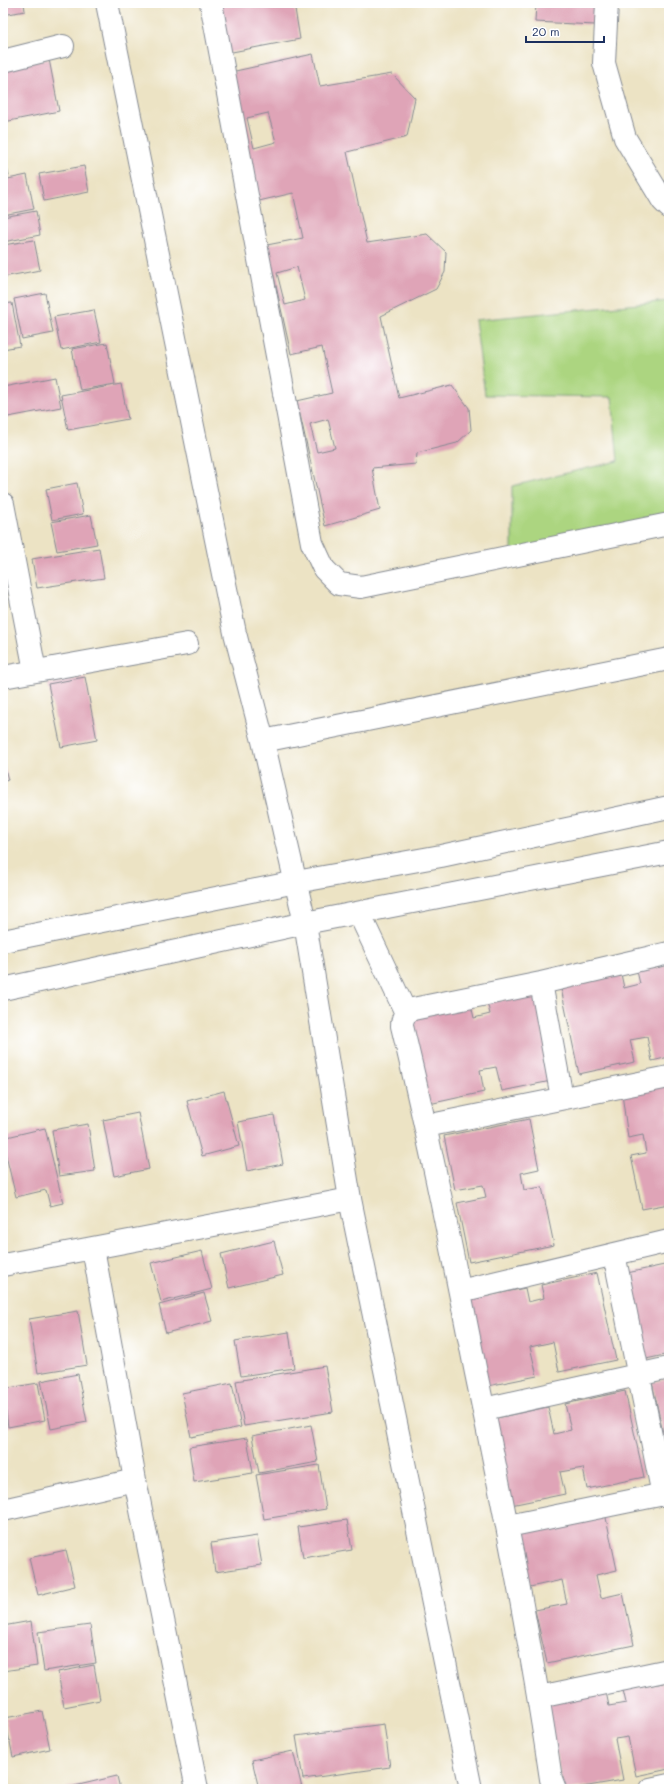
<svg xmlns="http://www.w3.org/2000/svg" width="672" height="1792" font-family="Mali,sans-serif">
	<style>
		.green { fill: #acd580; stroke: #64826f }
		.building { fill: #dfa4b7; fill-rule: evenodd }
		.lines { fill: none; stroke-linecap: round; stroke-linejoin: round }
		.minor-casing { stroke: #848991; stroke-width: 24 }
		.minor { stroke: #fff; stroke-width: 22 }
	</style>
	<rect width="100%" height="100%" fill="#fff"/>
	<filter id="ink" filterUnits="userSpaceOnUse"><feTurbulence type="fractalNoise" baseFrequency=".025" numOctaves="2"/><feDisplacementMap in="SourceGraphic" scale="8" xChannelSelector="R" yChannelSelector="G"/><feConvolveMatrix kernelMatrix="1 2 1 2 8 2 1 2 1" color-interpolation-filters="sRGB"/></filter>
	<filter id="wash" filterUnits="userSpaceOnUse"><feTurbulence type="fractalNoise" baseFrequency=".012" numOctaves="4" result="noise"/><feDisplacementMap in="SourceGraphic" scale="16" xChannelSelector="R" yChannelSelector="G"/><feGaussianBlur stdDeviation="0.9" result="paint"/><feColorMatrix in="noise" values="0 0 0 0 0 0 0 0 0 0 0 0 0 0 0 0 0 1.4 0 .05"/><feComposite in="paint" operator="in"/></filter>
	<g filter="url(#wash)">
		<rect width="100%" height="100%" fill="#ece3c4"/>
		<path class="green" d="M669,301V524L512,556V486L618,461L612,397L485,395L475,320Z"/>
		<g id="blocks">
			<path class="building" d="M3,3H24L25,11L3,15Z
				M217,3H294L300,39L227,53Z
				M536,3H599L595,25L535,22Z
				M313,54L320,86L392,74L415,98L407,137L347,152L367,243L427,234L446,252L445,272L436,289L381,316L399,398L452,385L469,408L471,430L457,443L417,453L416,464L372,468L380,510L325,526L297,401L332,393L322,347L291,354L267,245L303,238L293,193L259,201L231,72ZM268,113L276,142L254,148L247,118ZM297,267L305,300L285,305L277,273ZM328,419L335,448L317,452L310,424Z
				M49,59L59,111L4,122L3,68Z
				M3,151L9,176L3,177Z
				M84,166L89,192L44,201L39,174Z
				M27,175L34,209L3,215V180Z
				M36,211L40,235L3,242V217Z
				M34,240L40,270L3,277V245Z
				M45,293L53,333L22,339L14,299Z
				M12,303L20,346L3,349V304Z
				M94,310L101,342L61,350L54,317Z
				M107,343L115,384L80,390L72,349Z
				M55,377L61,407L3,418V387Z
				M121,384L128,419L68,430L61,395Z
				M77,483L83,514L52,520L46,489Z
				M91,515L97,544L57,551L51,522Z
				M99,548L104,578L37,588L32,559Z
				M85,677L97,740L61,747L48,684Z
				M3,761L8,780L3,782Z
				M669,965V1057L652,1061L647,1037L630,1040L635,1062L579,1074L561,988L621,974L624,988L640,984L637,971Z
				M538,994L551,1081L502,1091L496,1067L480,1070L484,1092L429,1104L410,1018L471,1005L474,1018L490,1014L487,1002Z
				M669,1083V1204L642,1209L631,1156L646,1153L643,1135L628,1138L622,1094Z
				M224,1091L239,1146L202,1156L187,1101Z
				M138,1113L149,1169L114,1176L103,1120Z
				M274,1115L283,1164L247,1171L238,1122Z
				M529,1119L539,1169L521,1173L524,1190L542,1187L554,1245L469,1262L457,1203L486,1197L483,1185L455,1190L444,1136Z
				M88,1124L95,1171L59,1176L52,1130Z
				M45,1128L63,1203L50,1206L46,1190L16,1197L3,1143V1138Z
				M274,1241L283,1275L229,1288L221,1254Z
				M202,1251L212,1289L161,1302L151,1263Z
				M669,1264V1354L646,1359L627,1273Z
				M597,1273L616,1360L559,1372L553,1342L530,1347L537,1376L483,1387L464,1301L525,1288L528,1302L544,1298L541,1285Z
				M204,1293L212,1321L166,1333L159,1305Z
				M78,1311L87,1365L38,1373L29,1319Z
				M289,1332L294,1368L241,1376L235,1341Z
				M325,1366L333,1412L244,1426L236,1381Z
				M78,1374L87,1422L51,1429L41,1381Z
				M669,1379V1456H668L652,1382Z
				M38,1383L45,1420L8,1427L3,1389Z
				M232,1383L241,1427L191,1437L182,1393Z
				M625,1391L644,1477L587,1489L583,1468L560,1472L565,1494L511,1505L492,1419L548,1407L554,1434L571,1430L565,1404Z
				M311,1425L318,1462L259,1473L252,1436Z
				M247,1438L253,1473L194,1482L189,1447Z
				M319,1465L326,1509L264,1519L256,1475Z
				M605,1513L617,1570L596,1575L601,1598L623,1593L634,1645L547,1663L535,1610L567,1604L562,1580L530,1587L518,1531Z
				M347,1520L352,1550L303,1558L298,1527Z
				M257,1536L262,1565L215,1572L211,1543Z
				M66,1550L75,1586L38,1595L29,1558Z
				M31,1621L37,1666L3,1671V1626Z
				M90,1625L96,1663L44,1671L38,1632Z
				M94,1665L100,1700L64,1707L58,1672Z
				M669,1682V1769L636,1776L628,1737L615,1739L623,1780L571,1789H563L546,1703L606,1692L609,1706L626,1703L623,1690Z
				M42,1711L50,1749L13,1757L5,1718Z
				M384,1724L390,1767L303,1779L296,1736Z
				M293,1751L302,1788L259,1789L252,1760Z
				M117,1776L120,1789H66V1788Z"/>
		</g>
	</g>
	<g filter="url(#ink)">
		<use href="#blocks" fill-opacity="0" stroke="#848991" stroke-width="1"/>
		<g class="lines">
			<g class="minor-casing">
				<path id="minor" d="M107,3L235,633L263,741L305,923L350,1199L471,1789
					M211,3L312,543L324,569L339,584L361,587L669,524
					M607,3L604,63L625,138L663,201L669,207
					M3,61L63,46
					M3,504L35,671
					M3,677L187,644
					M263,741L669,659
					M359,913L406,1013
					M3,941L296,882L441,856L669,807
					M541,983L562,1098
					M3,989L305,923L669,852
					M426,1126L669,1077
					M93,1248L135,1480L197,1789
					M614,1254L663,1495
					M3,1265L350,1199
					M460,1291L669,1241
					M484,1409L669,1368
					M3,1510L135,1480
					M508,1526L669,1493
					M539,1697L669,1670
					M555,1789L551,1779C531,1643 504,1508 476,1373C453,1257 430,1141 402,1026C402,1017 405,1013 413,1009L541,983L669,953
					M650,1789L669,1785"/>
			</g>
			<use href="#minor" class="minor"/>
		</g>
	</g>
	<rect width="672" height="1792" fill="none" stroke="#fff" stroke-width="16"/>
	<path d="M526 36v6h78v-6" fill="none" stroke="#1b2f5e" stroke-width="2"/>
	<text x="532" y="36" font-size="12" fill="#1b2f5e" stroke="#ffffff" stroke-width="3" paint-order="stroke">20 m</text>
</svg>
